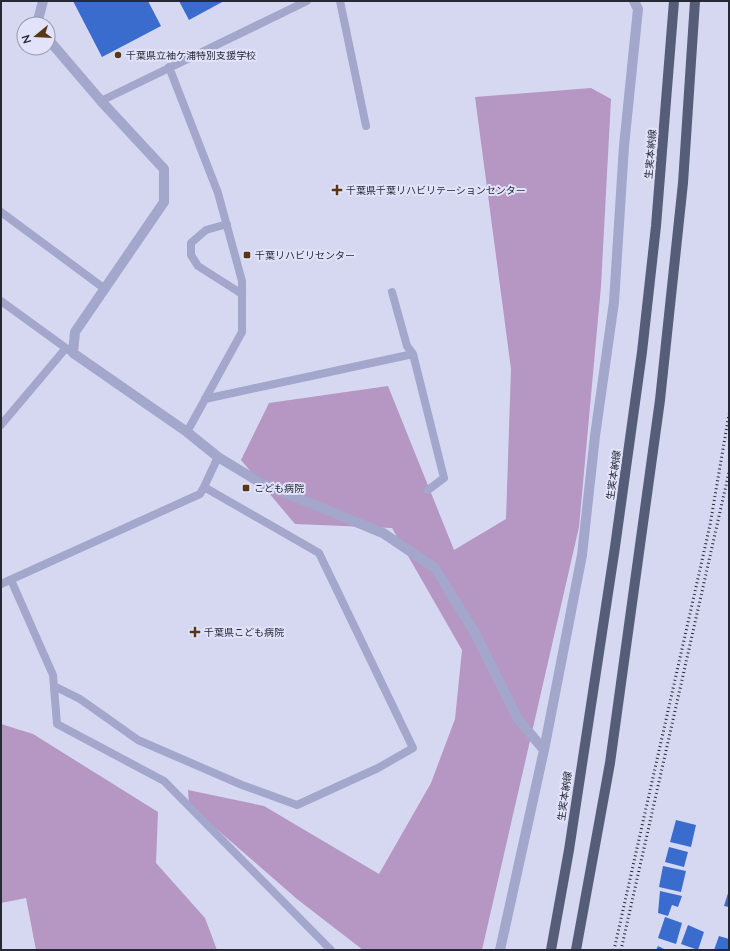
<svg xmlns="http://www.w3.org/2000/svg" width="730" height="951" font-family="Lato,'Noto Sans JP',sans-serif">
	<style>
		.green { fill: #b696c2 }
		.building { fill: #396ccd }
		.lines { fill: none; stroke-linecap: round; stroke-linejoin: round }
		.lane { stroke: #a2a7cb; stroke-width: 8 }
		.street { stroke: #a2a7cb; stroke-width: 10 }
		.primary { stroke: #555d78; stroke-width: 10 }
		.rail { stroke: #252935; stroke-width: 3; stroke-dasharray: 1 3; stroke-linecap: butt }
		.poi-dot { fill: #583718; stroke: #e2e3fa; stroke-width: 1.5 }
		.labels { text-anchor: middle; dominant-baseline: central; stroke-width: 4; stroke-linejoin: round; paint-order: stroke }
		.poi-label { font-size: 10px; fill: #252935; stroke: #e2e3fa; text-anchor: start }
		.street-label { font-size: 10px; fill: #252935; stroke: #e2e3fa }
	</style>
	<rect width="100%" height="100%" fill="#d6d8f2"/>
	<path class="green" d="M591,88L611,99L601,286L579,527L482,950H363L297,899L189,805L188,790L264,806L379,874L431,783L455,719L462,650L392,528L295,524L241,460L269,403L388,386L454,550L506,519L511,369L475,97Z
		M1,724L33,734L158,812L156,863L205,918L217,950H36L26,898L1,903Z"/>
	<path class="building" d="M73,1H148L161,26L102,57Z
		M179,1H224L189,20Z
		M676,820L696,825L691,847L670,842Z
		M669,847L688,852L684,867L665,862Z
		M663,866L686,871L681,892L659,887Z
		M729,890V907L724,906Z
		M660,891L682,896L678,907L672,905L668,916L658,913Z
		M665,917L682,923L676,944L658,938Z
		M688,925L704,932L698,950L681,944Z
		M719,936L729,939V950H714Z
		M658,946L666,950H656Z"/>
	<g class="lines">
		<path class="lane" d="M340,1L366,126
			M169,67L218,193L242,281V332L187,432
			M101,101L307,1
			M1,212L105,289
			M227,224L206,230L191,243V255L198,266L242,294
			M392,292L407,346L413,354L444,478L428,490
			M1,301L70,351
			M205,399L413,354
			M1,425L66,348
			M11,580L53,675L57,724L164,781L331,950
			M1,584L200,494L204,487L218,457
			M54,686L80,699L138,740L242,785L297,805L378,768L413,748L319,553L204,487"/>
		<path class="street" d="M37,24L43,1
			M48,39L101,101L164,169V202L75,332L73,353L187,432L218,457L261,483L383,533L435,568L475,633L518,719L544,750L500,950
			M544,750L582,555L595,436L614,302L624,146L638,9L634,1"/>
		<path class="primary" d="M551,950L569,850L615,547L642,352L656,226L674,1
			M576,950L610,763L660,400L683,183L695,1"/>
		<path class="rail" d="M614,950L710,525L729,414
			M621,950L729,472"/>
	</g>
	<g class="poi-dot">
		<circle cx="118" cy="55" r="4"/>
		<path d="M335 184h4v4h4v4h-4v4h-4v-4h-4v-4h4z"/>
		<rect x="243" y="251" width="8" height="8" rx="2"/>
		<rect x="242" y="484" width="8" height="8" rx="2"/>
		<path d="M193 626h4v4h4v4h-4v4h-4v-4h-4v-4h4z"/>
	</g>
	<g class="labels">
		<g class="poi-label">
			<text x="126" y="55">千葉県立袖ケ浦特別支援学校</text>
			<text x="346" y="190">千葉県千葉リハビリテーションセンター</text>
			<text x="255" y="255">千葉リハビリセンター</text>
			<text x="254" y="488">こども病院</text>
			<text x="204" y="632">千葉県こども病院</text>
		</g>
		<g class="street-label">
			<text transform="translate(650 154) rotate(-85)">生実本納線</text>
			<text transform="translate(613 475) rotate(-82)">生実本納線</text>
			<text transform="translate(564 796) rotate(-82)">生実本納線</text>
		</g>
	</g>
	<rect width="730" height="951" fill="none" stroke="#252935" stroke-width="4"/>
	<g transform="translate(36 36) rotate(252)"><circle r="19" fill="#e2e3fa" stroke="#9699ab"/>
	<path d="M0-3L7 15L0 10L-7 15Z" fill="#583718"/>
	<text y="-6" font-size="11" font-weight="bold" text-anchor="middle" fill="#252935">N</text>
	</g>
</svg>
